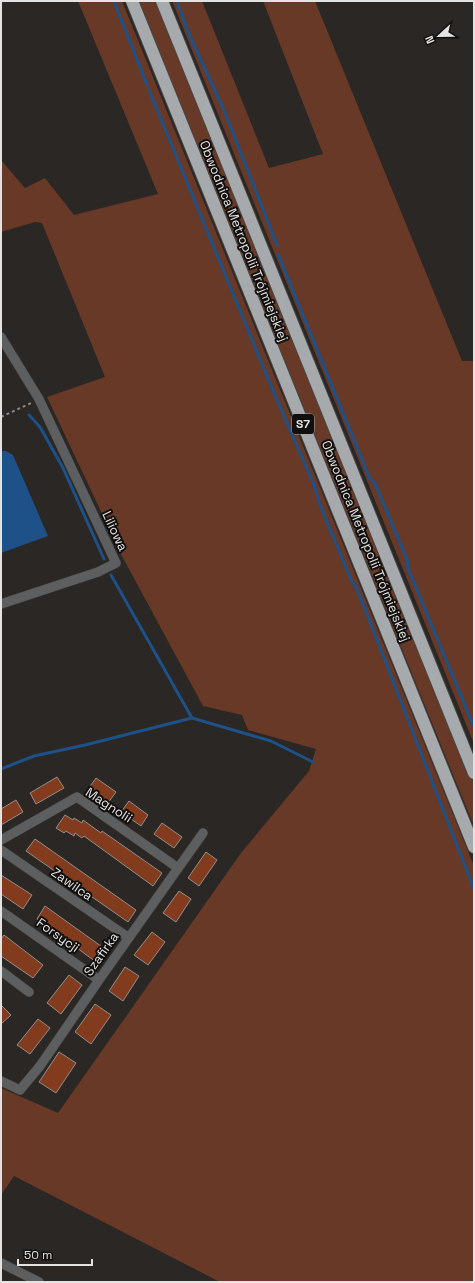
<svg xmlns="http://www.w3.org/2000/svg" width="475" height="1283" font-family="'Space Grotesk',sans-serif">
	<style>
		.green { fill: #683926 }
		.water { fill: #1e5187 }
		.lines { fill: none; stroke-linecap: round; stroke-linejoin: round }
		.stream { stroke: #1e5187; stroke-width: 3 }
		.building { fill: #823c1d; stroke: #928e8c }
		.minor-casing { stroke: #484543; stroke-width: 10 }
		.motorway-casing { stroke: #484543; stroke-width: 14 }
		.path { stroke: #8b8887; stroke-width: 2; stroke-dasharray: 3 3; stroke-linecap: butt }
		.minor { stroke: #5d5e5f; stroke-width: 9 }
		.motorway { stroke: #a7aaad; stroke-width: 12 }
		.labels { text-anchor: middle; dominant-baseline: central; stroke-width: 4; stroke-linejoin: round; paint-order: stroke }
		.shield { fill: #11100f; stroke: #a5a4a3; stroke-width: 1 }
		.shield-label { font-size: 12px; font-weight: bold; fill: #e5e3e2 }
		.street-label { font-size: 13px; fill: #e5e3e2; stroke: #11100f }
	</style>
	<rect width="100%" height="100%" fill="#2a2725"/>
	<path class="green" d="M78,1H122L474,866V1282H220L14,1176L1,1195V1088L58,1113L241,853L309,771L316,749L248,730L242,715L203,706L122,556L47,397L105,377L42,223L35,222L1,232V160L25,188L45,178L74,215L158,194Z
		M138,1H156L474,783V826Z
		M172,1H202L269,168L323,154L263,1H315L462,361H474V744Z"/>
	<path class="water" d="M1,451H6L13,455L48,536L1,553Z"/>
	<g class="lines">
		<path class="stream" d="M114,1L147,85
			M177,1L188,32L223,108L277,245
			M149,90L274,393L314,485L320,505L352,582L356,587L361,599L474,889
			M278,254L370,479L374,481L408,562L407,567L412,578L474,727
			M29,415L40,427L63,468L104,559
			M111,575L192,718L271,741L313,762
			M1,769L34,756L85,745L192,718"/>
	</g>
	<path class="building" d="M57,777L64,788L36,804L30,793Z
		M96,778L116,792L108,803L88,789Z
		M16,800L23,812L1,825V809Z
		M129,801L148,815L141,826L121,812Z
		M65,815L73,820L74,818L82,823L83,820L101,833L102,831L162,873L153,886L84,836L82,838L75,833L74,836L66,831L64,833L56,828Z
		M162,823L182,837L174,848L154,834Z
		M35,839L136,910L128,922L26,851Z
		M206,852L217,860L199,886L188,878Z
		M1,875L32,895L23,909L1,894Z
		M179,891L191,899L176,922L163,913Z
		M45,906L105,949L96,962L58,934L37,919Z
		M152,932L165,942L148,965L134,955Z
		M4,935L43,965L33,978L1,956V939Z
		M125,967L139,976L123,1001L109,991Z
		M69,975L82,985L61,1014L47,1003Z
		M95,1004L111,1015L91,1044L75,1032Z
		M1,1005L11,1015L1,1024Z
		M38,1019L50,1028L30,1054L17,1045Z
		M59,1052L76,1063L56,1093L39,1082Z"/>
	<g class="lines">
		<g class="minor-casing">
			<path id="minor" d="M1,337L39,399L116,563L98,572L1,604
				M1,840L77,797L178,868
				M1,850L129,938
				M1,911L99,980
				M1,971L29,992
				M1,1081L20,1090L40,1066L99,980L203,833
				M1,1263L39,1282"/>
		</g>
		<g class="motorway-casing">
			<path id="motorway" d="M132,1L474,847
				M162,1L474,773"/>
		</g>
		<path class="path" d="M1,417L31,403"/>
		<use href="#minor" class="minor"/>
		<use href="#motorway" class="motorway"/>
	</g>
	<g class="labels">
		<rect class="shield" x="292" y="414" width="22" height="20" rx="3"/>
		<g class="shield-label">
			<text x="303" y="424">S7</text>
		</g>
		<g class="street-label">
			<text transform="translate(244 241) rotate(68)">Obwodnica Metropolii Trójmiejskiej</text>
			<text transform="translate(115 531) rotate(65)">Liliowa</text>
			<text transform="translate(366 541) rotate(68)">Obwodnica Metropolii Trójmiejskiej</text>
			<text transform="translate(109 805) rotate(33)">Magnolii</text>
			<text transform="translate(72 884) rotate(35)">Zawilca</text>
			<text transform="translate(58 935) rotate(35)">Forsycji</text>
			<text transform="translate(101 954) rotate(-55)">Szafirka</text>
		</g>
	</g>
	<rect width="475" height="1283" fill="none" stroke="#e5e3e2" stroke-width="4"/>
	<g transform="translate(439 36) rotate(248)" stroke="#11100f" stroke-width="3" paint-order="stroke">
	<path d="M0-3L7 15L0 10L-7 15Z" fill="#e5e3e2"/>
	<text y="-6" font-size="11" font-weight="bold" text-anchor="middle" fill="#e5e3e2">N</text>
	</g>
	<path d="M18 1259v6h74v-6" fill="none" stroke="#e5e3e2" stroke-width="2"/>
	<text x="24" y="1259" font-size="12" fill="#e5e3e2" stroke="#11100f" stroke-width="3" paint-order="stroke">50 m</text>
</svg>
